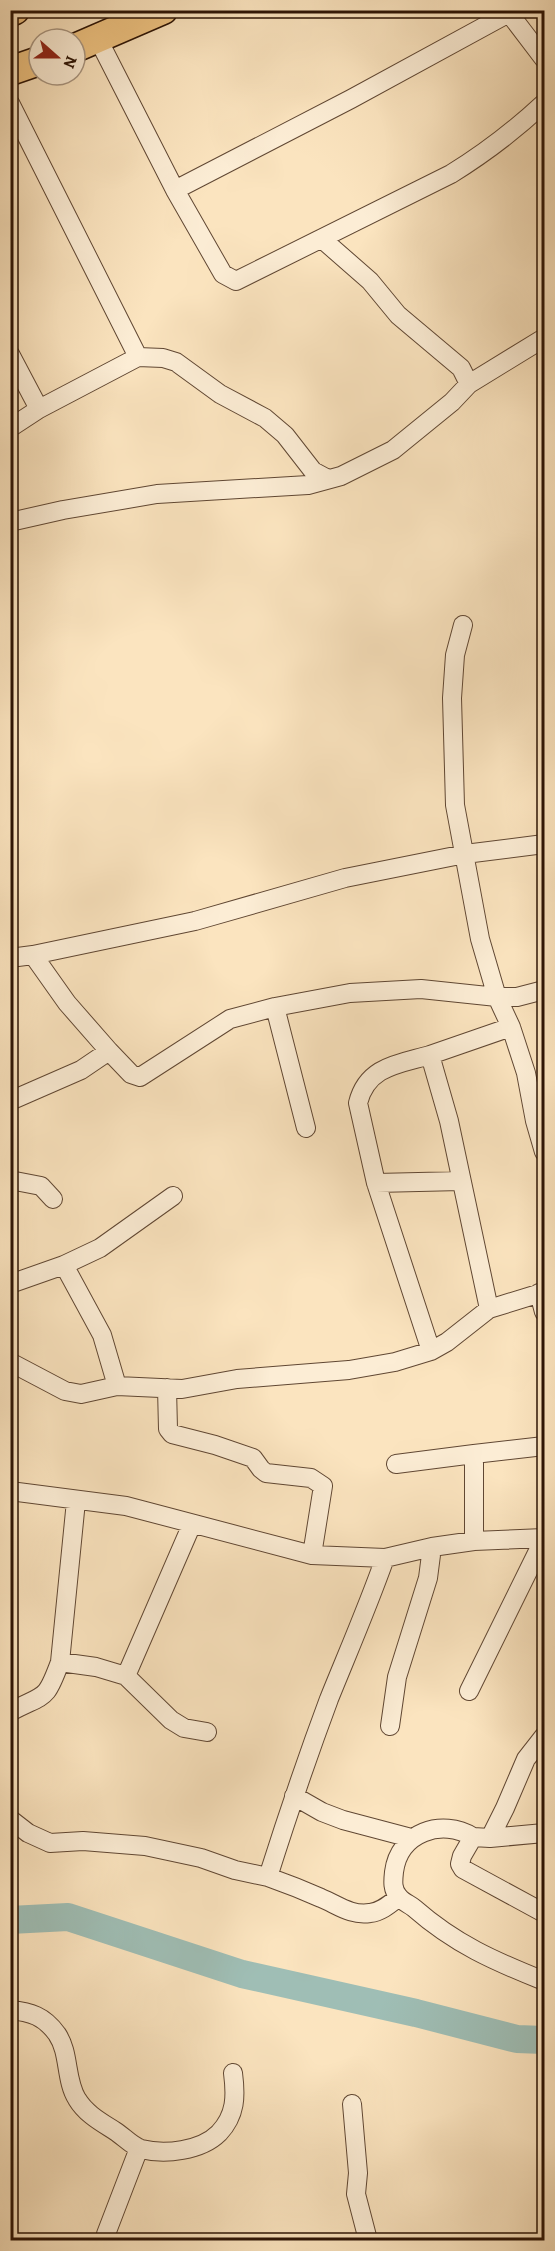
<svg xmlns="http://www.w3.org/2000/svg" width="555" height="2251" font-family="Alegreya,serif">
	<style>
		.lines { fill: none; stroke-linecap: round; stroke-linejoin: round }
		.river { stroke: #9fbeb5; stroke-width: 28 }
		.street-casing { stroke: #604733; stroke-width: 20 }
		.primary-casing { stroke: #2c1304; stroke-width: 31 }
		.street { stroke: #fcedd5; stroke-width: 18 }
		.primary { stroke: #eec280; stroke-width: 28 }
	</style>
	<rect width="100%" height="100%" fill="#fbe4bf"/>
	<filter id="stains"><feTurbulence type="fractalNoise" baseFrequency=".00333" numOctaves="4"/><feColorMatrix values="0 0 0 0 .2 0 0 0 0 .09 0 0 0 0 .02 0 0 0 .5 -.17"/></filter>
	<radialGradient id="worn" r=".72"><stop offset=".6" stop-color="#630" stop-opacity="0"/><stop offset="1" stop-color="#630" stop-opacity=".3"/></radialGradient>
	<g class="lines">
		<path class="river" d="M10,1920L68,1917L242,1974L416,2013L517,2039L544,2040"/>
		<g class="street-casing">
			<path id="street" d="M509,13L544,59
				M98,39L175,190L223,274L236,281L451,174C485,153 515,130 544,103
				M10,103L138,357
				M175,190L351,99L509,13L507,10
				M322,239L370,281L398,315L461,368L469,384
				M10,354L39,409
				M10,428L39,409L138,357L163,358L176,362L220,394L265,418L285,435L313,471L326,478
				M10,522L63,510L157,494L308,485L341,476L393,450L452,402L469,384L544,338
				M33,955L195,921L345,878L465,854L544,844
				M10,958L33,955L67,1003L109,1051
				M275,1007L350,993L421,989L497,997L480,939L455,805L452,698L455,655L463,625
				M511,1027L497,997H517L544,990
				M430,1055C399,1064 367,1066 358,1103L376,1183L431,1351
				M10,1101L81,1070L109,1051L131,1074L140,1077L230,1019L275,1007L306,1128
				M535,1121L544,1152
				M10,1180L41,1186L53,1199
				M376,1183L461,1181
				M64,1265L100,1248L173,1196
				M10,1284L64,1265L102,1335L117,1386L182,1389L237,1379L349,1370L395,1362L431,1351L447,1342L489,1309L544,1292
				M539,1293L544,1312
				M489,1309L449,1121L430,1055L511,1027L526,1073L535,1121L544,1118
				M10,1362L65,1391L81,1394L117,1386
				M167,1388L168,1429L172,1434L215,1445L253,1458L261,1469L266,1473L311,1478L323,1486L312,1555
				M396,1464L474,1454
				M10,1491L126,1506L312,1555L385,1558L432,1547L474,1541L544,1538
				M76,1501L60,1662L96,1667L126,1676L171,1720L184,1728L207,1732
				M474,1541V1454L544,1446
				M126,1676L192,1524
				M469,1691L541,1545
				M10,1712C45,1693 45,1703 60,1662
				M390,1726L397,1677L428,1578L432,1547
				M294,1796L322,1812L343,1820L411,1838
				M10,1819L28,1833L50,1843L83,1841L145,1846L201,1858L235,1870L268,1877C287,1817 307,1758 329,1699C348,1652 368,1606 385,1558
				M544,1833L490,1838L473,1837L462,1856L460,1864L463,1869L544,1913
				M473,1837C442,1818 399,1832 394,1872C393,1881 392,1890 399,1897C403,1902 409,1904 414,1908C455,1944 494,1961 544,1981
				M490,1838L505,1808L526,1759L544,1736
				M268,1877C285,1883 303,1890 321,1898C338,1905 351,1916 370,1913C381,1912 390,1904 399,1897
				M10,2010C31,2012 44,2016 57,2034C70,2053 65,2080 77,2099C86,2114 101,2122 115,2131C123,2136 132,2146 141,2149C165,2155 201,2151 219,2133C236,2115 236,2096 233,2073
				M352,2104L358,2173L356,2194L368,2240
				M106,2240V2234L139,2148"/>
		</g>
		<g class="primary-casing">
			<path id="primary" d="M10,12L15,10
				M75,48L163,10
				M10,71L39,61"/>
		</g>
		<use href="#street" class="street"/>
		<use href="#primary" class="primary"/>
	</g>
	<rect width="555" height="2251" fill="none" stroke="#fbe4bf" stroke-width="36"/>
	<rect x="12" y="12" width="531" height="2227" fill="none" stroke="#2c1304" stroke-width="3"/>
	<rect x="18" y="18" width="519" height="2215" fill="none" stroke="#2c1304" stroke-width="1.5"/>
	<g transform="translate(57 57) rotate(111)"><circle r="28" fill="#fcedd5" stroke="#a99681" stroke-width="1.5"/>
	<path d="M0-4.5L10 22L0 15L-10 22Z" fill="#8f2418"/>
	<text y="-9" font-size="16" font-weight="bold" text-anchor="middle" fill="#2c1304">N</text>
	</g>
	<rect width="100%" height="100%" filter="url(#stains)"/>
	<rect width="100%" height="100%" fill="url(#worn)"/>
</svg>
